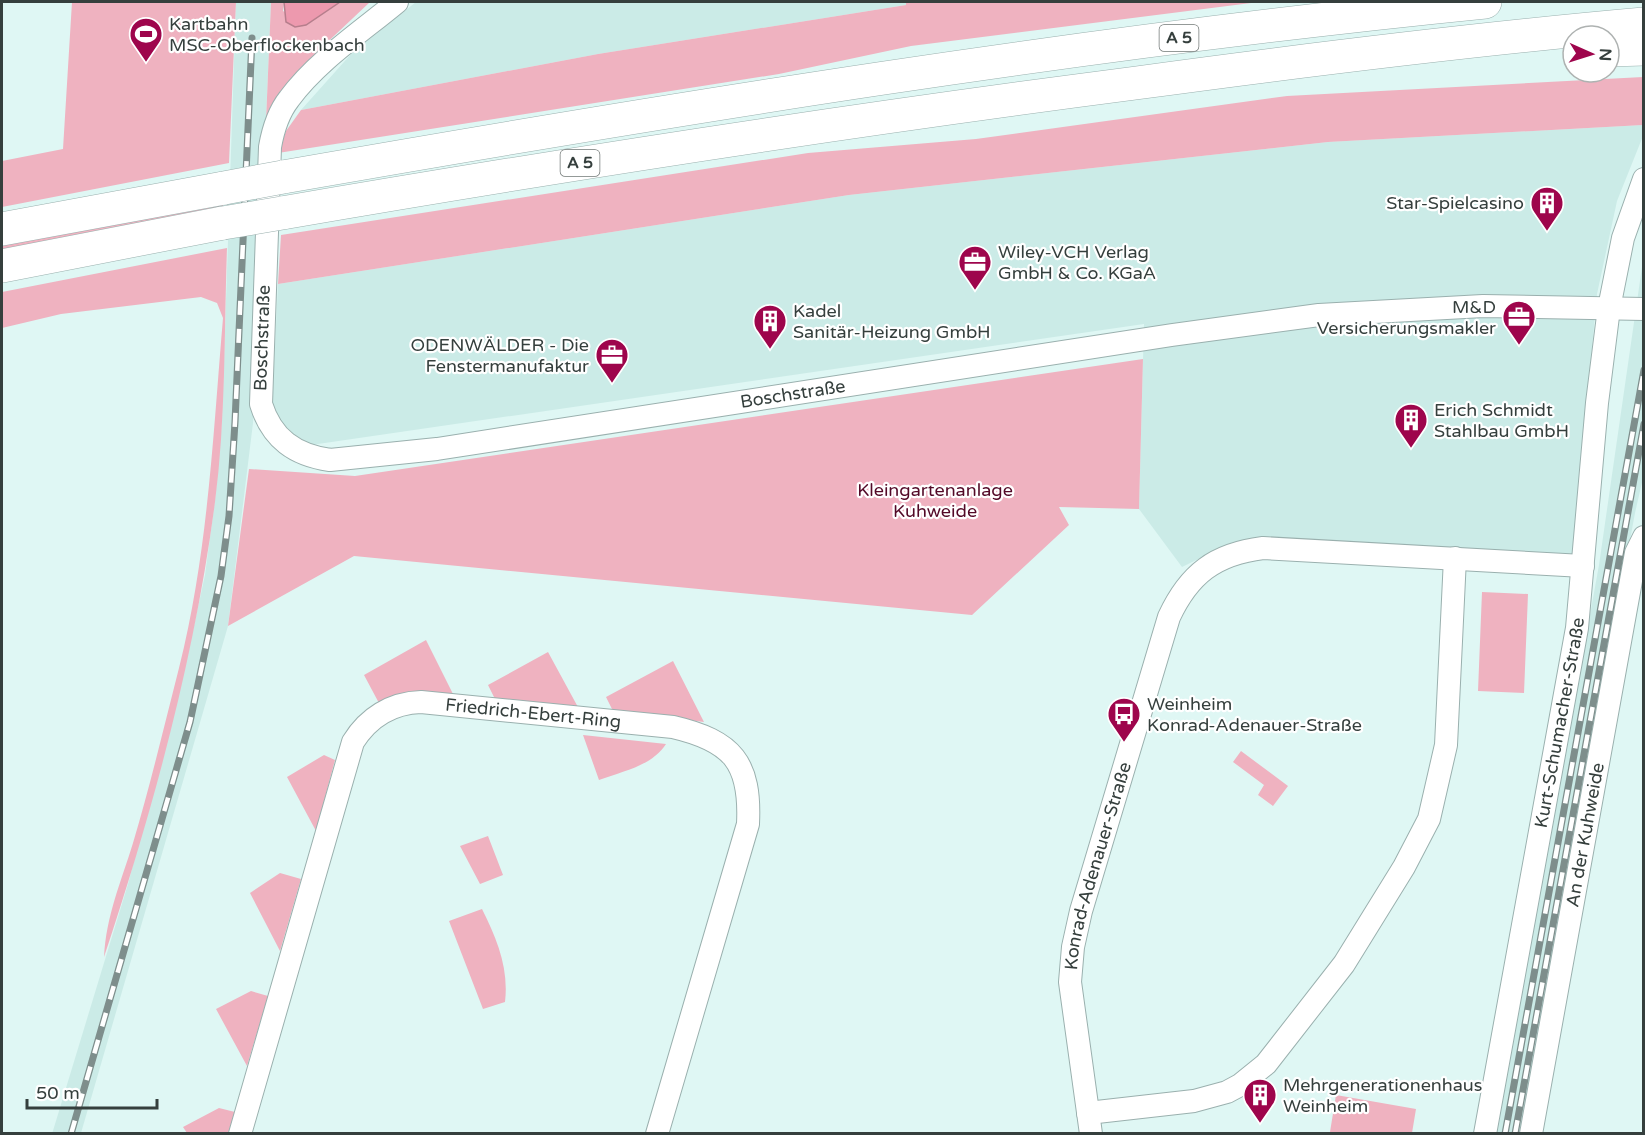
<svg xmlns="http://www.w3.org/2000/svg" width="1645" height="1135" font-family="'Varela Round',sans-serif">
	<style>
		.built { fill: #cbebe7 }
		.green { fill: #efb2c0 }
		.water { fill: #ed99ae; stroke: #b67e8c; stroke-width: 1.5 }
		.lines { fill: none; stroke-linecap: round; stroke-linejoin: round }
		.minor-casing { stroke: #9ab0ae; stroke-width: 24 }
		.highway-casing { stroke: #9ab0ae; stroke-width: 34 }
		.minor { stroke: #fff; stroke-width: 22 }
		.highway { stroke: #fff; stroke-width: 33 }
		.rail-casing { stroke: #7e8e8c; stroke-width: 7 }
		.rail { stroke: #fff; stroke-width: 4.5; stroke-dasharray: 14; stroke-linecap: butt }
		.highway-bridge-casing { stroke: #9ab0ae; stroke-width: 34; stroke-linecap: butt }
		.highway-bridge { stroke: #fff; stroke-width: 33 }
		.labels { text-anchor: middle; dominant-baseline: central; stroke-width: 4.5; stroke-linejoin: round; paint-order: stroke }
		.shield { fill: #fff; stroke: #727977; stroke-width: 1.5 }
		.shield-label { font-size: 16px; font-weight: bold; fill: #353f3d }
		.poi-label { font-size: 18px; fill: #353f3d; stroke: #fff; text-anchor: start }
		.street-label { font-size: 18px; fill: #353f3d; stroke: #fff }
		.park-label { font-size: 18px; fill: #530927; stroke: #fff }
	</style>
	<rect width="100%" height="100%" fill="#dff7f4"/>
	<path class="built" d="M236,2H271L253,423L228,626L81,1133L52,1134L128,884L190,644L205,575L215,500L222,421Z
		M416,2H906V5L598,54L301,110L352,53Z
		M1643,125V136L1617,201L1597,294L1573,554L1247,545L1221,548L1182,567L1139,509L1144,324L311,445L288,431L272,408L278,284L849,195L1328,142Z
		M1643,260V478L1635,513L1521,1133L1496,1134L1599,565Z"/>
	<path class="green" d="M72,2H236L229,163L2,207V161L63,149Z
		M271,2H284L283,11L306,25L340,2H370L317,52L266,121Z
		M906,2H1259L911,46L779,74L278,153L286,131L301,110L598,54L906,5Z
		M1643,77V125L1328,142L849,195L278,284L281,235L808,153L976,139L1287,96Z
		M223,201V212L2,254V244Z
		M227,248C224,332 226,418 215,502C195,656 153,810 104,957C106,916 121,882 133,843C150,786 164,727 179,668C208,553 213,435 223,318L217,303L201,297L61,314L2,328V292Z
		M1143,359L1139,509L1059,507L1069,525L972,615L354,556L228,626L249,469L355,476Z
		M1482,592L1528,594L1524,693L1478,691Z
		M426,640L454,696L380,705L364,675Z
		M548,652L579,709L495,699L488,685Z
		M673,661L704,722L613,711L606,697Z
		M583,735L666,744C652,766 623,771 599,780Z
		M1241,751L1288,786L1273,806L1258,795L1264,785L1233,762Z
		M324,755L335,760L316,831L287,777Z
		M488,836L503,875L480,884L460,846Z
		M280,873L301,879L280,951L250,893Z
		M482,909C497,939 509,968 505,1002L483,1009L449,921Z
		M251,991L268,996L247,1066L216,1009Z
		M1336,1095L1416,1109L1412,1133L1330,1132Z
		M219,1108L235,1112L228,1133H187L183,1127Z"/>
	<path class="water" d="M284,2H340L306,25L295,27L286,22Z"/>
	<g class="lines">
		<g class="minor-casing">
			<g id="minor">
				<path id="s1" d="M397,2C361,32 317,61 289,99C278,113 273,130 270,147L261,404C272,439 295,455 330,460L437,449L1172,335L1319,315L1483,306L1644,309"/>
				<path d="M1088,1113L1194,1101L1227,1092L1240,1085L1266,1064L1344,964L1404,867L1429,819L1446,745L1455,558"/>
				<path id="s2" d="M240,1134L353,742C368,718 391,703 421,702L673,727C733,741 751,763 748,824L657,1134"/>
				<path id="s3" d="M1091,1134L1070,982L1073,947L1081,911L1169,617C1189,574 1215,554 1263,548L1583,566"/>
				<path id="s4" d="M1485,1134L1577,628L1597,403L1609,308L1623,238L1644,179"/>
				<path id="s5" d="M1531,1134L1636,553L1644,537"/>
			</g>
		</g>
		<g class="highway-casing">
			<path id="highway" d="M1609,50L1644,49
				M283,177C682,107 1082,42 1485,2
				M282,213C566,164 850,120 1136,83C1305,60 1474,39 1644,24
				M2,229L224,188
				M2,266L223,223"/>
		</g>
		<use href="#minor" class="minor"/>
		<use href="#highway" class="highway"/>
		<g class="rail-casing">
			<path id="rail" d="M71,1134L190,722L221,576L229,516L235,422L252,38
				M1505,1134L1644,370
				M1515,1134L1644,424"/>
		</g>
		<use href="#rail" class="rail"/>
		<g class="highway-bridge-casing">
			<path id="highway-bridge" d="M224,188L283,177
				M223,223L282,213"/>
		</g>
		<use href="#highway-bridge" class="highway-bridge"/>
	</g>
	<defs>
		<g id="stadium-pin" transform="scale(1.725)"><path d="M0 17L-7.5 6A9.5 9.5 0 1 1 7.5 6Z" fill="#9e054c" stroke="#fff"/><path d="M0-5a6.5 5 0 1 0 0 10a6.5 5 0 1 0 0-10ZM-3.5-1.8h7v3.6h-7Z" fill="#fff"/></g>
		<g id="building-pin" transform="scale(1.725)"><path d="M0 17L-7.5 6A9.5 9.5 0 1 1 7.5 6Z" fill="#9e054c" stroke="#fff"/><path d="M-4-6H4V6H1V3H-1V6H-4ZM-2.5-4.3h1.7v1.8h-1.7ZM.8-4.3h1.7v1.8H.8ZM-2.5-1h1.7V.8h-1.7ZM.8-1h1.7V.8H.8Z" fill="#fff"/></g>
		<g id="office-pin" transform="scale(1.725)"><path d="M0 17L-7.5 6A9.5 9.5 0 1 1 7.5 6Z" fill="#9e054c" stroke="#fff"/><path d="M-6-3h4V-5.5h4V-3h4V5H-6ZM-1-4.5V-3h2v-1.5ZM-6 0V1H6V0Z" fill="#fff"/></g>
		<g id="bus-pin" transform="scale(1.725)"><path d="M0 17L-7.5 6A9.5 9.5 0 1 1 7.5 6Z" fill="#9e054c" stroke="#fff"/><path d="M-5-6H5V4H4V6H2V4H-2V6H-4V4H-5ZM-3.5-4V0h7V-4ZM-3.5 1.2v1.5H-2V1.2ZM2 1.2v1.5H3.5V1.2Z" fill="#fff"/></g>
	</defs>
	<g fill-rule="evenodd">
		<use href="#stadium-pin" x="146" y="34"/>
		<use href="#building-pin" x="1547" y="203"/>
		<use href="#office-pin" x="975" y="262"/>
		<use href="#office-pin" x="1519" y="317"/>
		<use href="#building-pin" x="770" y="321"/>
		<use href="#office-pin" x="612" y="355"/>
		<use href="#building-pin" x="1411" y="420"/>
		<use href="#bus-pin" x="1124" y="714"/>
		<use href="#building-pin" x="1260" y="1095"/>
	</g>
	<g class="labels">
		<g class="shield">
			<rect x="1159.5" y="25" width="39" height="26" rx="4.5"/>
			<rect x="560.5" y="150" width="39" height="26" rx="4.5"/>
		</g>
		<g class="shield-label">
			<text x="1179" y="38">A 5</text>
			<text x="580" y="163">A 5</text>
		</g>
		<g class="poi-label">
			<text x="169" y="24">Kartbahn<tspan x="169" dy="21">MSC-Oberflockenbach</tspan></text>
			<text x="1524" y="203" text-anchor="end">Star-Spielcasino</text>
			<text x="998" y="252">Wiley-VCH Verlag<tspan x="998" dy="21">GmbH &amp; Co. KGaA</tspan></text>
			<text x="1496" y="307" text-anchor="end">M&amp;D<tspan x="1496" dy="21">Versicherungsmakler</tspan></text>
			<text x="793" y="311">Kadel<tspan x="793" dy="21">Sanitär-Heizung GmbH</tspan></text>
			<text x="589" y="345" text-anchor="end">ODENWÄLDER - Die<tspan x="589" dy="21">Fenstermanufaktur</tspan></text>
			<text x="1434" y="410">Erich Schmidt<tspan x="1434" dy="21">Stahlbau GmbH</tspan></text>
			<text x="1147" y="704">Weinheim<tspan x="1147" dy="21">Konrad-Adenauer-Straße</tspan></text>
			<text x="1283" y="1085">Mehrgenerationenhaus<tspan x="1283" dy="21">Weinheim</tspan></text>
		</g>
		<g class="street-label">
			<text transform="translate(262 338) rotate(-88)">Boschstraße</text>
			<text stroke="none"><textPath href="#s1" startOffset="1017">Boschstraße</textPath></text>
			<text stroke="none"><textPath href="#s2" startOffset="603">Friedrich-Ebert-Ring</textPath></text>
			<text stroke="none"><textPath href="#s4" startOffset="418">Kurt-Schumacher-Straße</textPath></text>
			<text stroke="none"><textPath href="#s5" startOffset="304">An der Kuhweide</textPath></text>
			<text stroke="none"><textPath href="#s3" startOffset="273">Konrad-Adenauer-Straße</textPath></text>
		</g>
		<g class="park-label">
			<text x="935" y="490">Kleingartenanlage<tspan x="935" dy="21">Kuhweide</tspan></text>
		</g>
	</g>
	<rect width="1645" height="1135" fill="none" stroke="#353f3d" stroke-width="6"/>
	<g transform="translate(1591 54) rotate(93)"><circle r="28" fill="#ffffff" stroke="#aeb2b1" stroke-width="1.5"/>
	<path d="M0-4.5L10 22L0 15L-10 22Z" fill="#9e054c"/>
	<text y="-9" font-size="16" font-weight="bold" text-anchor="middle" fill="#353f3d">N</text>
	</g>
	<path d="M27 1099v9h130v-9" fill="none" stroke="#353f3d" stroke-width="3"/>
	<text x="36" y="1099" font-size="18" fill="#353f3d" stroke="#ffffff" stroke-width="4.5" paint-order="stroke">50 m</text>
</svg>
